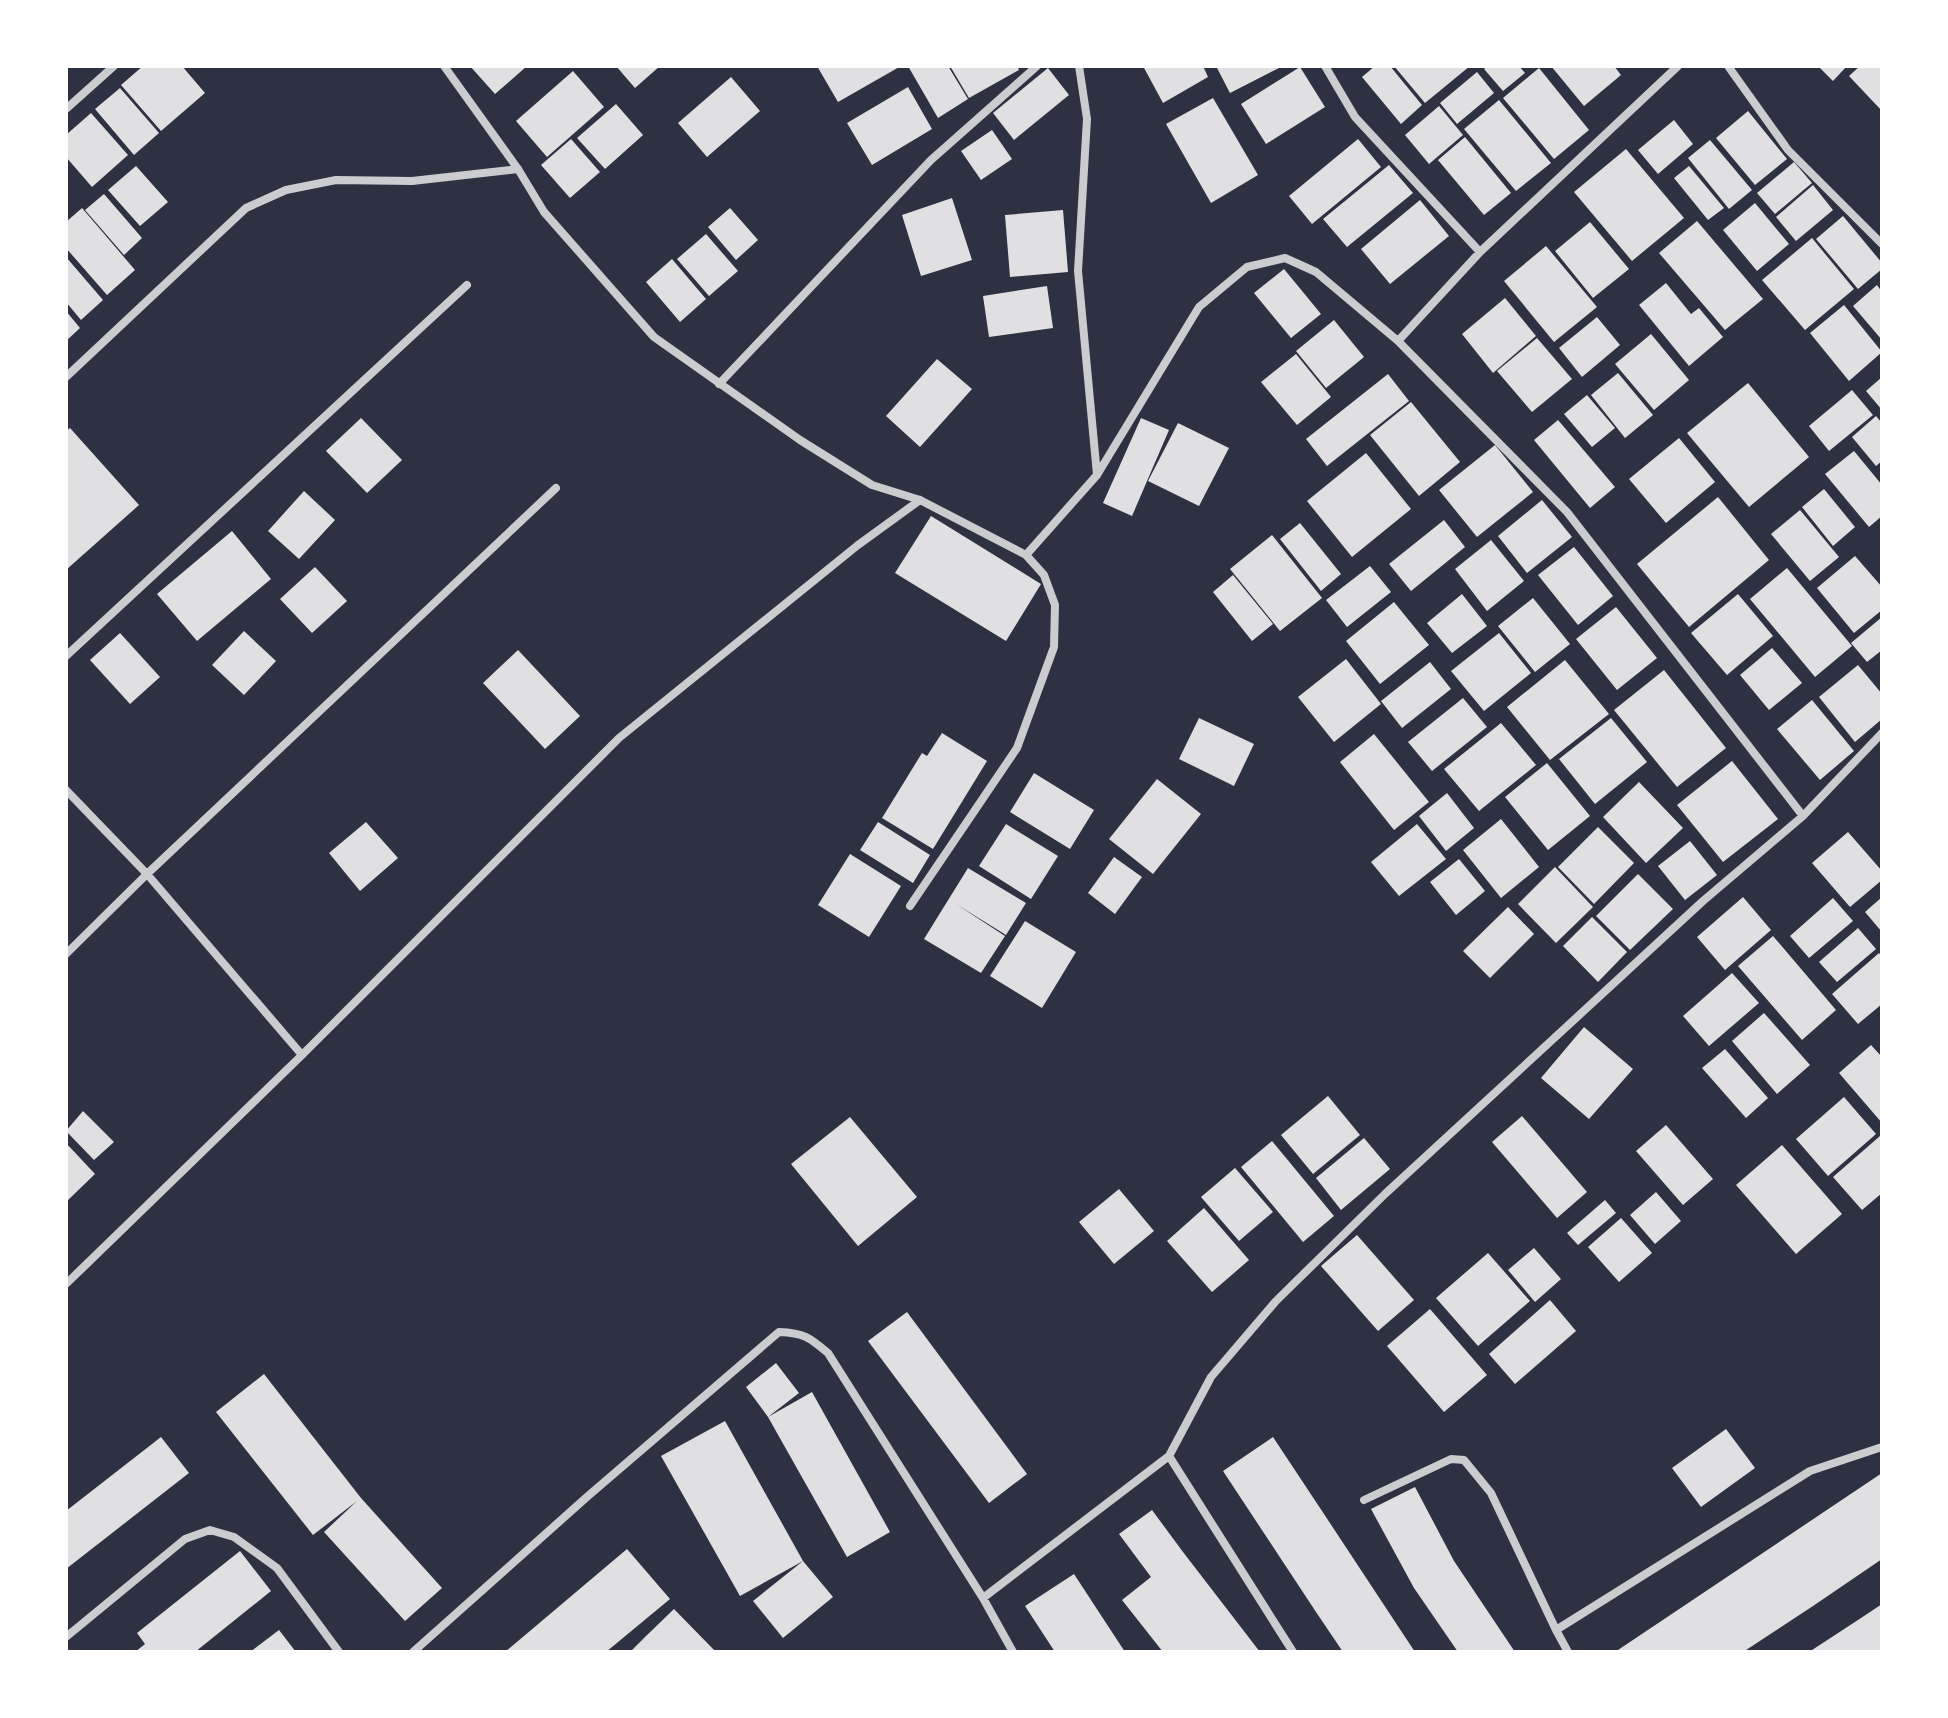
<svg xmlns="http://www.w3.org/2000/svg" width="1948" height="1718" font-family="Inter,sans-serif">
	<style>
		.building { fill: #e0e0e3 }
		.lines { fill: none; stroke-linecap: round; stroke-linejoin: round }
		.minor { stroke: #caccd0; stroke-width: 8 }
	</style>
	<rect width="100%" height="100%" fill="#2d3142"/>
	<path class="building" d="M143,66H182L205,93L161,131L121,85Z
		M470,66H527L495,94Z
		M616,66H660L635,88Z
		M817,66H901L838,102Z
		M908,66H948L968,99L938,118Z
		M950,66H1017L1019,70L969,98Z
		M1143,66H1203L1208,77L1163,103Z
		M1216,66H1283L1230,93Z
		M1375,66H1390L1422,105L1401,124L1362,77Z
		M1394,66H1470L1425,103Z
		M1488,66H1519L1525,73L1503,91L1484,69Z
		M1551,66H1614L1621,75L1584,106Z
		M1818,66H1847L1833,81Z
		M1860,66H1882V111L1849,76Z
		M1300,67L1325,107L1266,144L1241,104Z
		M1048,68L1069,95L1014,140L993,113Z
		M1539,68L1589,130L1554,159L1503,98Z
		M573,71L604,107L547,157L516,121Z
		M1477,72L1494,93L1457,124L1440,103Z
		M731,77L760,111L707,157L678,123Z
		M908,87L932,129L872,165L847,123Z
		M120,88L159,133L134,155L95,109Z
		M1213,98L1258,175L1211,203L1166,124Z
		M1499,100L1551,163L1516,191L1464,129Z
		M616,104L643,135L605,169L577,138Z
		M1439,106L1463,135L1429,164L1405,135Z
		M1748,111L1787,159L1755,185L1716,138Z
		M91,113L128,155L92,187L66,157V135Z
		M1674,120L1693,144L1658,174L1638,150Z
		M992,130L1012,159L981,180L961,151Z
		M1465,137L1511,193L1484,215L1438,160Z
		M571,139L600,172L570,198L541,165Z
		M1358,139L1381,167L1312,224L1289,196Z
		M1710,140L1752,190L1729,209L1688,158Z
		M1626,149L1684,218L1632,261L1574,192Z
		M1794,162L1812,183L1775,214L1757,193Z
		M1389,165L1413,193L1347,247L1323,219Z
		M136,166L168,202L140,226L108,190Z
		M1689,166L1724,208L1708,220L1674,178Z
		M1813,185L1833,210L1796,241L1776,217Z
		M104,194L142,238L124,255L85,210Z
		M952,198L972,260L921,276L902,215Z
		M1420,200L1449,236L1390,284L1361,249Z
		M1755,203L1789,244L1757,271L1723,230Z
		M82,208L135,270L107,295L66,248V222Z
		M730,208L758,240L736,260L708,227Z
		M1063,210L1068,272L1010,277L1005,215Z
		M1843,216L1882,263V269L1858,289L1816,239Z
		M1697,221L1763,299L1725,330L1659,253Z
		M1590,222L1629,269L1593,298L1555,251Z
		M706,234L738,271L709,296L677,259Z
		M1812,238L1854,289L1805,330L1762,280Z
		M1546,246L1597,307L1554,342L1504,281Z
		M66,257L103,300L81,320L66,302Z
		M672,259L706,299L680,322L646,282Z
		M1284,269L1321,314L1291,338L1254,293Z
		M1666,283L1691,314L1699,308L1723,337L1689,366L1639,305Z
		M1877,285L1882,292V340L1853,306Z
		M1047,286L1053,328L989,337L983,296Z
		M1505,298L1536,336L1493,373L1462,334Z
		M1844,305L1882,352L1849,381L1810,333Z
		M66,311L80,328L66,341Z
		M1597,317L1620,345L1582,377L1559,348Z
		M1334,320L1364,357L1326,388L1296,351Z
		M1651,334L1689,380L1654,410L1615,364Z
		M1537,338L1572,379L1532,412L1497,371Z
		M1296,354L1331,397L1297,425L1261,382Z
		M937,359L972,389L920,447L886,416Z
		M1618,373L1653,415L1625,438L1591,395Z
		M1388,374L1409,401L1327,466L1306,439Z
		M1882,377V410L1866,391Z
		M1748,383L1809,457L1749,507L1687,433Z
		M1852,390L1873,415L1829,451L1809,426Z
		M1587,395L1615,428L1592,447L1564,414Z
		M1411,402L1460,462L1419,496L1370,435Z
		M1876,416L1882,423V461L1876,466L1852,437Z
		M361,418L402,460L367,493L326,451Z
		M1141,418L1169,430L1132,516L1103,503Z
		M1558,420L1615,487L1590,508L1534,440Z
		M1178,423L1229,448L1199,506L1148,481Z
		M70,428L139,505L66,570V431Z
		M1679,438L1715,482L1666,523L1629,479Z
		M1495,445L1533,492L1477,537L1439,490Z
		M1854,451L1882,485V516L1869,527L1825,474Z
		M1366,453L1411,509L1352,557L1307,501Z
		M1824,489L1855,527L1833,546L1802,507Z
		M304,491L335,520L299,559L268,531Z
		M1718,497L1769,560L1689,627L1637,564Z
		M1542,500L1572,537L1527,573L1498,536Z
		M1800,510L1839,557L1810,581L1771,534Z
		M931,516L1041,584L1006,641L895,573Z
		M1444,520L1465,547L1411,591L1389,564Z
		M1300,523L1341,574L1321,591L1280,539Z
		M232,531L271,579L197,641L157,594Z
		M1272,535L1322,598L1280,631L1230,569Z
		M1491,540L1524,581L1487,611L1455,569Z
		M1574,547L1613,596L1578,625L1538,575Z
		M1855,556L1882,587V610L1854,633L1817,588Z
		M1370,566L1391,592L1347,627L1326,600Z
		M315,567L347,601L312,633L280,599Z
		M1787,568L1852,646L1815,677L1750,599Z
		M1233,575L1273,624L1252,641L1213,592Z
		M1462,594L1487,626L1452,653L1427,623Z
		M1738,594L1773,636L1727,675L1691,633Z
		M1533,598L1570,644L1535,672L1498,626Z
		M1394,602L1429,645L1380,684L1346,641Z
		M1616,607L1657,658L1617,690L1576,639Z
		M1882,617V650L1867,662L1851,643Z
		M244,631L276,661L244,695L212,665Z
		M120,633L160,677L130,704L90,660Z
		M1499,633L1531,673L1484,711L1451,671Z
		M1772,648L1802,683L1769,710L1740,675Z
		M518,650L580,716L545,749L483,683Z
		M1346,659L1381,704L1334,742L1298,697Z
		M1565,660L1609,714L1550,760L1507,707Z
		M1430,662L1451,689L1402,728L1381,701Z
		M1858,665L1882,694V719L1855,742L1819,697Z
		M1664,670L1726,748L1677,787L1614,710Z
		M1463,698L1487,727L1432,771L1408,742Z
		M1812,700L1854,751L1820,780L1777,729Z
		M1199,718L1254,744L1234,786L1179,759Z
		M1611,718L1647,762L1595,804L1559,759Z
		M1501,723L1536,765L1479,811L1444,769Z
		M942,733L987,761L933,849L882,818L922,753L927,756Z
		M1374,734L1429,802L1394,830L1340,762Z
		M1732,761L1778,819L1723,862L1677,805Z
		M1547,763L1590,816L1548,850L1505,797Z
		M1034,773L1094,810L1070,849L1010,812Z
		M1157,779L1201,814L1153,874L1109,839Z
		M1639,782L1683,828L1646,863L1603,817Z
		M1447,793L1474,828L1446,851L1419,816Z
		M1501,819L1539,867L1501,898L1463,850Z
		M366,822L398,858L360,891L329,853Z
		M878,822L930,855L913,883L860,850Z
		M1006,824L1058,856L1031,899L979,866Z
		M1417,824L1446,859L1399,896L1371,862Z
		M1598,827L1634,863L1594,904L1558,867Z
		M1848,832L1882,871V880L1850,907L1812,863Z
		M1690,841L1717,875L1685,900L1658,866Z
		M850,854L901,886L869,937L818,905Z
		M1114,857L1142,877L1115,914L1088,893Z
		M1459,859L1485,891L1456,915L1430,882Z
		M1555,867L1593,907L1556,943L1518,904Z
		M968,868L1026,903L1006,935L956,904L1005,936L981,973L924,939Z
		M1638,874L1673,909L1630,950L1596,916Z
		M1743,897L1771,930L1725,970L1697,937Z
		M1882,897V932L1865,912Z
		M1833,898L1853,921L1809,958L1790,936Z
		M1508,907L1534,934L1490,978L1463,951Z
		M1592,917L1627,952L1598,982L1563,946Z
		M1025,921L1076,952L1042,1008L990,976Z
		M1858,928L1876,949L1837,982L1819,962Z
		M1773,936L1836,1010L1802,1040L1738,966Z
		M1879,953L1882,957V1004L1858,1024L1832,994Z
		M1732,973L1759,1003L1709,1046L1683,1016Z
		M1764,1013L1810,1065L1777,1094L1732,1041Z
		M1584,1027L1633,1069L1589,1119L1541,1078Z
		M1871,1045L1882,1057V1123L1839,1073Z
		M1725,1049L1768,1098L1746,1118L1702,1068Z
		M1328,1096L1360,1135L1313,1174L1281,1135Z
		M1844,1097L1876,1134L1828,1176L1796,1139Z
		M83,1111L114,1142L94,1160L66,1131Z
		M1522,1116L1587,1192L1557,1218L1492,1142Z
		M850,1117L917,1197L858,1246L791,1164Z
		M1666,1125L1713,1179L1683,1205L1636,1151Z
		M1880,1136L1882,1193L1862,1210L1833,1177Z
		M1364,1138L1390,1169L1341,1210L1316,1178Z
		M1272,1141L1334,1216L1303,1242L1241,1167Z
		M66,1143L95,1174L66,1202Z
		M1782,1145L1842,1214L1796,1254L1736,1185Z
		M1235,1168L1273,1212L1239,1241L1201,1197Z
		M1119,1189L1154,1231L1114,1264L1079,1222Z
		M1656,1192L1681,1221L1655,1244L1630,1215Z
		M1605,1200L1616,1213L1578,1245L1567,1233Z
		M1204,1208L1249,1260L1212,1292L1167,1241Z
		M1621,1218L1652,1253L1619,1282L1588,1247Z
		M1357,1235L1414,1300L1378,1331L1321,1266Z
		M1534,1248L1561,1279L1535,1302L1508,1270Z
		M1488,1253L1530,1301L1478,1346L1436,1298Z
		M1550,1300L1576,1331L1515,1384L1489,1354Z
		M1430,1309L1487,1375L1444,1412L1387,1346Z
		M907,1312L1027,1474L989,1503L868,1341Z
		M776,1363L799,1393L768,1417L746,1387Z
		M264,1374L361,1498L442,1588L405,1621L324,1532L357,1501L313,1535L216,1412Z
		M812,1392L890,1532L847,1557L768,1417Z
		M725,1421L803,1561L740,1596L661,1456Z
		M1726,1429L1755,1468L1701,1507L1672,1468Z
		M161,1437L189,1473L66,1569V1511Z
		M1273,1437L1322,1511L1415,1652H1343L1316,1612L1223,1471Z
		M1882,1473V1559L1813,1606L1743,1652H1615Z
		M1415,1487L1454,1561L1515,1652H1458L1414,1588L1371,1509Z
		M1152,1510L1183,1552L1260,1652H1163L1122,1600L1151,1577L1119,1534Z
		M627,1549L670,1599L606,1652H505Z
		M240,1551L271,1591L195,1652H135L145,1644L137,1633Z
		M803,1561L833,1597L783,1638L753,1601Z
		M1074,1574L1125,1652H1055L1025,1606Z
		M1882,1604V1652H1809L1861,1618Z
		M674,1609L716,1652H630L645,1637Z
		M279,1630L296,1652H250Z"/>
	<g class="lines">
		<path class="minor" d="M444,66L518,169L544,212L654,337L800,440L872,485L920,500L1026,555L1044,575L1055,605L1054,647L1017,748L910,906
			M1079,66L1087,119L1078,271L1097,475
			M1325,66L1355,117L1480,252
			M1728,66L1788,150L1882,244
			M66,109L114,66
			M1398,341L1480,252L1678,66
			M66,377L246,208L286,190L336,180L412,181L518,169
			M719,384L931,160L1037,66
			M1026,555L1097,475L1199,307L1247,267L1285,258L1316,272L1398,341L1567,512L1803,816
			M66,656L467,285
			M66,790L147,874L302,1055
			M66,954L147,874L556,488
			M66,1284L302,1055L619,738L858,545L920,500
			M1169,1456L1293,1652
			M1364,1500L1451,1459L1464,1460L1491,1493L1556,1630
			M983,1598L1169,1456L1211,1377L1276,1301L1385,1194L1703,901L1803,816L1882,733
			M66,1637L185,1539L210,1530L234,1537L277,1568L339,1652
			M413,1652L588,1496L779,1332C804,1333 809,1337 828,1353L983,1598L1013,1652
			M1568,1652L1556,1630L1810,1471L1882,1447"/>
	</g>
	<rect width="1948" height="1718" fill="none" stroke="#ffffff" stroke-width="136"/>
</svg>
